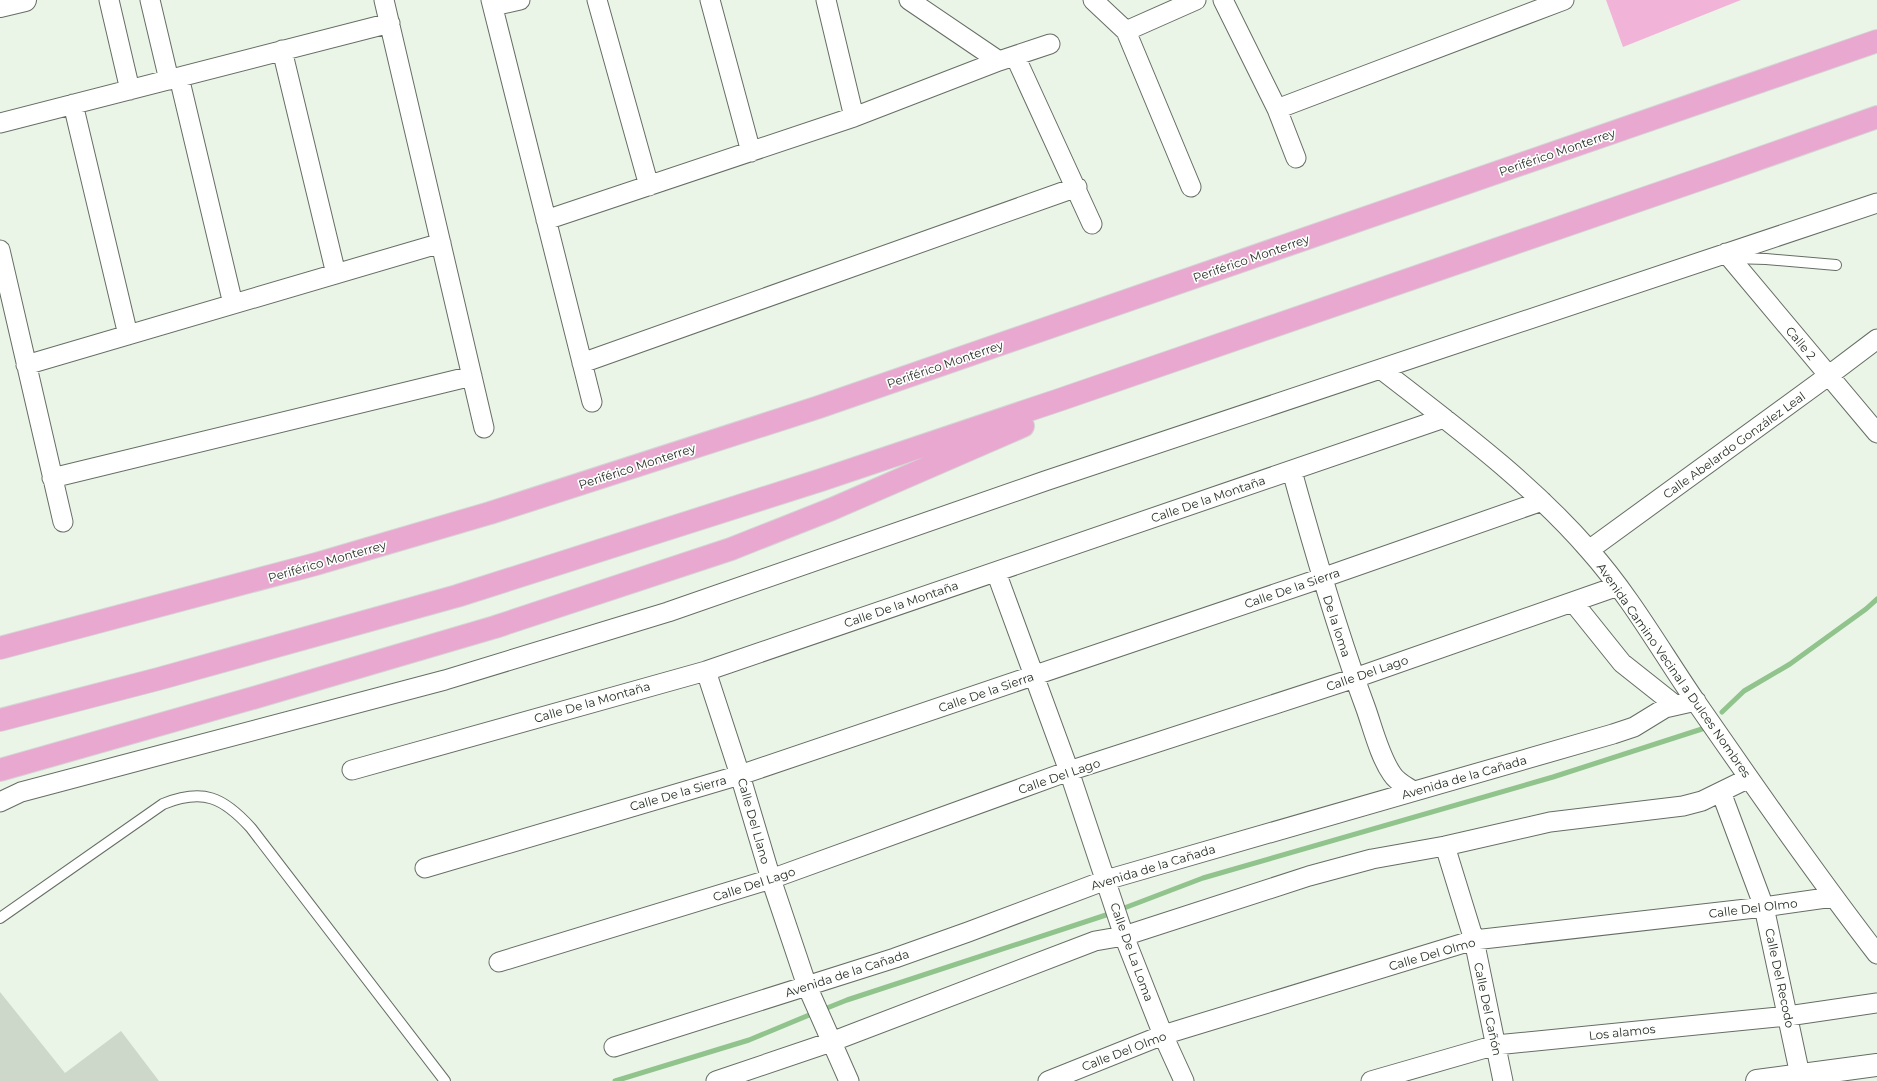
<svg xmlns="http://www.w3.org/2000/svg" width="1877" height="1081" font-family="Montserrat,sans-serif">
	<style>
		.green { fill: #f1b4d8 }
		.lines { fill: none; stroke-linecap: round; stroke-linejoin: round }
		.stream { stroke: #91c38c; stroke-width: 5 }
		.building { fill: #cdd8cb }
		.service-casing { stroke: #656e63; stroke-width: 12 }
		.minor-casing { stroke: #656e63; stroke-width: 21 }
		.tertiary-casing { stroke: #656e63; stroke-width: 24 }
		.motorway-casing { stroke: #d4d5d4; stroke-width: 24 }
		.service { stroke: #fff; stroke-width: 10 }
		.minor { stroke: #fff; stroke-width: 19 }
		.tertiary { stroke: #fff; stroke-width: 22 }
		.motorway { stroke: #e9a8cf; stroke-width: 22 }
		.labels { text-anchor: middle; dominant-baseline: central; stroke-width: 3.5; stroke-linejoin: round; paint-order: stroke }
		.street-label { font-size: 12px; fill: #282c28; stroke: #fdfffc }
	</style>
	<rect width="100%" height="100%" fill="#eaf5e8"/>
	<path class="green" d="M1606,0H1741L1623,47Z"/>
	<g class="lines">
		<path class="stream" d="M1722,712L1744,691L1790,664L1866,609L1877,599
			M1119,910L1203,878L1553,777L1705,728
			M822,1010L847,1000L1112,913
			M615,1081L749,1040L814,1013"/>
	</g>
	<path class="building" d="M0,992L65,1073L121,1031L159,1081H0Z"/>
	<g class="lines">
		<g class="service-casing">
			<path id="service" d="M1731,258L1766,259L1836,265
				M0,918L163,804C203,788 223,797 251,828L445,1081"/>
		</g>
		<g class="minor-casing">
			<path id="minor" d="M109,0L130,90
				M150,0L169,80
				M384,0L484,428
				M491,0L592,402
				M597,0L649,186
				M710,0L751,152
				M826,0L854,117
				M909,0L999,61
				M1093,0L1126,31L1196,0
				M1223,0L1277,109L1564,0
				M493,6L520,0
				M1126,31L1191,187
				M282,50L336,274
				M1015,56L1092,224
				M179,77L233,304
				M73,104L128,335
				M1277,109L1296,158
				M0,123L390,23
				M546,220L854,117L999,61L1050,44
				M0,250L63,522
				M1726,253L1877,433
				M582,363L1077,187
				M26,365L441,243
				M1382,370C1454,426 1529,481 1589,550C1630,596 1661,651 1696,702C1755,787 1814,872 1877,954
				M1292,471C1314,551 1337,631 1366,709C1373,729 1380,757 1392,774C1397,782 1406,786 1413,791
				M52,478L472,376
				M1589,550L1828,376L1877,339
				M996,572L1069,771L1124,936L1163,1035L1184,1081
				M1573,602L1622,663L1675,705
				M706,671L740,775L771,879L807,986L849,1081
				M352,770L706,671L1444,418
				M1721,792L1764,907L1800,1075
				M0,802L21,792L119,766L445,680L668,612L1045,481L1877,203
				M1445,846L1474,940L1503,1081
				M425,868L740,775L1322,578L1542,501
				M499,962L771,879L1069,771L1355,678L1618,586
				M614,1047L895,958L968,932L1106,880L1613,734L1634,727L1665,708L1696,701
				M716,1081L831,1042L1095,941L1124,936L1309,876L1372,859L1445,846L1550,822L1683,806L1702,801L1749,778
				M1048,1081L1163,1035L1474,940L1764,907L1833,897
				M1371,1081L1496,1045L1788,1016L1877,1003"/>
		</g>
		<g class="tertiary-casing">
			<path id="tertiary" d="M0,6L25,0
				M1757,1081L1877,1065"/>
		</g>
		<g class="motorway-casing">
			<path id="motorway" d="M0,648L316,564L490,513L819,407L1877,41
				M0,720L158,679L457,596L821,480L1059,400L1721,172L1877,117
				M0,770L260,696L495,627L731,549L832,509L1023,426"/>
		</g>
		<use href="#service" class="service"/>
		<use href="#minor" class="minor"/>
		<use href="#tertiary" class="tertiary"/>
		<use href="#motorway" class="motorway"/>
	</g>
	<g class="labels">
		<g class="street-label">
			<text transform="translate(1557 152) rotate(-19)">Periférico Monterrey</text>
			<text transform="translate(1251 258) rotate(-19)">Periférico Monterrey</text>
			<text transform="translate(1801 343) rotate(50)">Calle 2</text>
			<text transform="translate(945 364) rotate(-19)">Periférico Monterrey</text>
			<text transform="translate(1734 445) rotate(-36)">Calle Abelardo González Leal</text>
			<text transform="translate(637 466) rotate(-18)">Periférico Monterrey</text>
			<text transform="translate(1208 499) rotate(-19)">Calle De la Montaña</text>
			<text transform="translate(327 561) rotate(-16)">Periférico Monterrey</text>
			<text transform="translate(1292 588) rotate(-19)">Calle De la Sierra</text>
			<text transform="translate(901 604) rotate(-19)">Calle De la Montaña</text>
			<text transform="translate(1337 626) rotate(72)">De la loma</text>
			<text transform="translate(1674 670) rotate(55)">Avenida Camino Vecinal a Dulces Nombres</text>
			<text transform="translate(1367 673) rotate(-19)">Calle Del Lago</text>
			<text transform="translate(986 692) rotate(-19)">Calle De la Sierra</text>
			<text transform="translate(592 702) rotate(-16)">Calle De la Montaña</text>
			<text transform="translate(1059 776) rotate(-19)">Calle Del Lago</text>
			<text transform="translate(1464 777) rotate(-16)">Avenida de la Cañada</text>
			<text transform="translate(678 793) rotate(-16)">Calle De la Sierra</text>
			<text transform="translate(754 821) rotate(74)">Calle Del Llano</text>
			<text transform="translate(1153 867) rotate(-17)">Avenida de la Cañada</text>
			<text transform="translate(754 884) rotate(-18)">Calle Del Lago</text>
			<text transform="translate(1753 908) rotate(-7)">Calle Del Olmo</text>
			<text transform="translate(1132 952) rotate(70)">Calle De La Loma</text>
			<text transform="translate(1432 954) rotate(-16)">Calle Del Olmo</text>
			<text transform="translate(847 973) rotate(-18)">Avenida de la Cañada</text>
			<text transform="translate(1780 978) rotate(78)">Calle Del Recodo</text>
			<text transform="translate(1488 1009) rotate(78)">Calle Del Cañón</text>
			<text transform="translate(1622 1032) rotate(-6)">Los alamos</text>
			<text transform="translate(1124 1051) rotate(-21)">Calle Del Olmo</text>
		</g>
	</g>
</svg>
